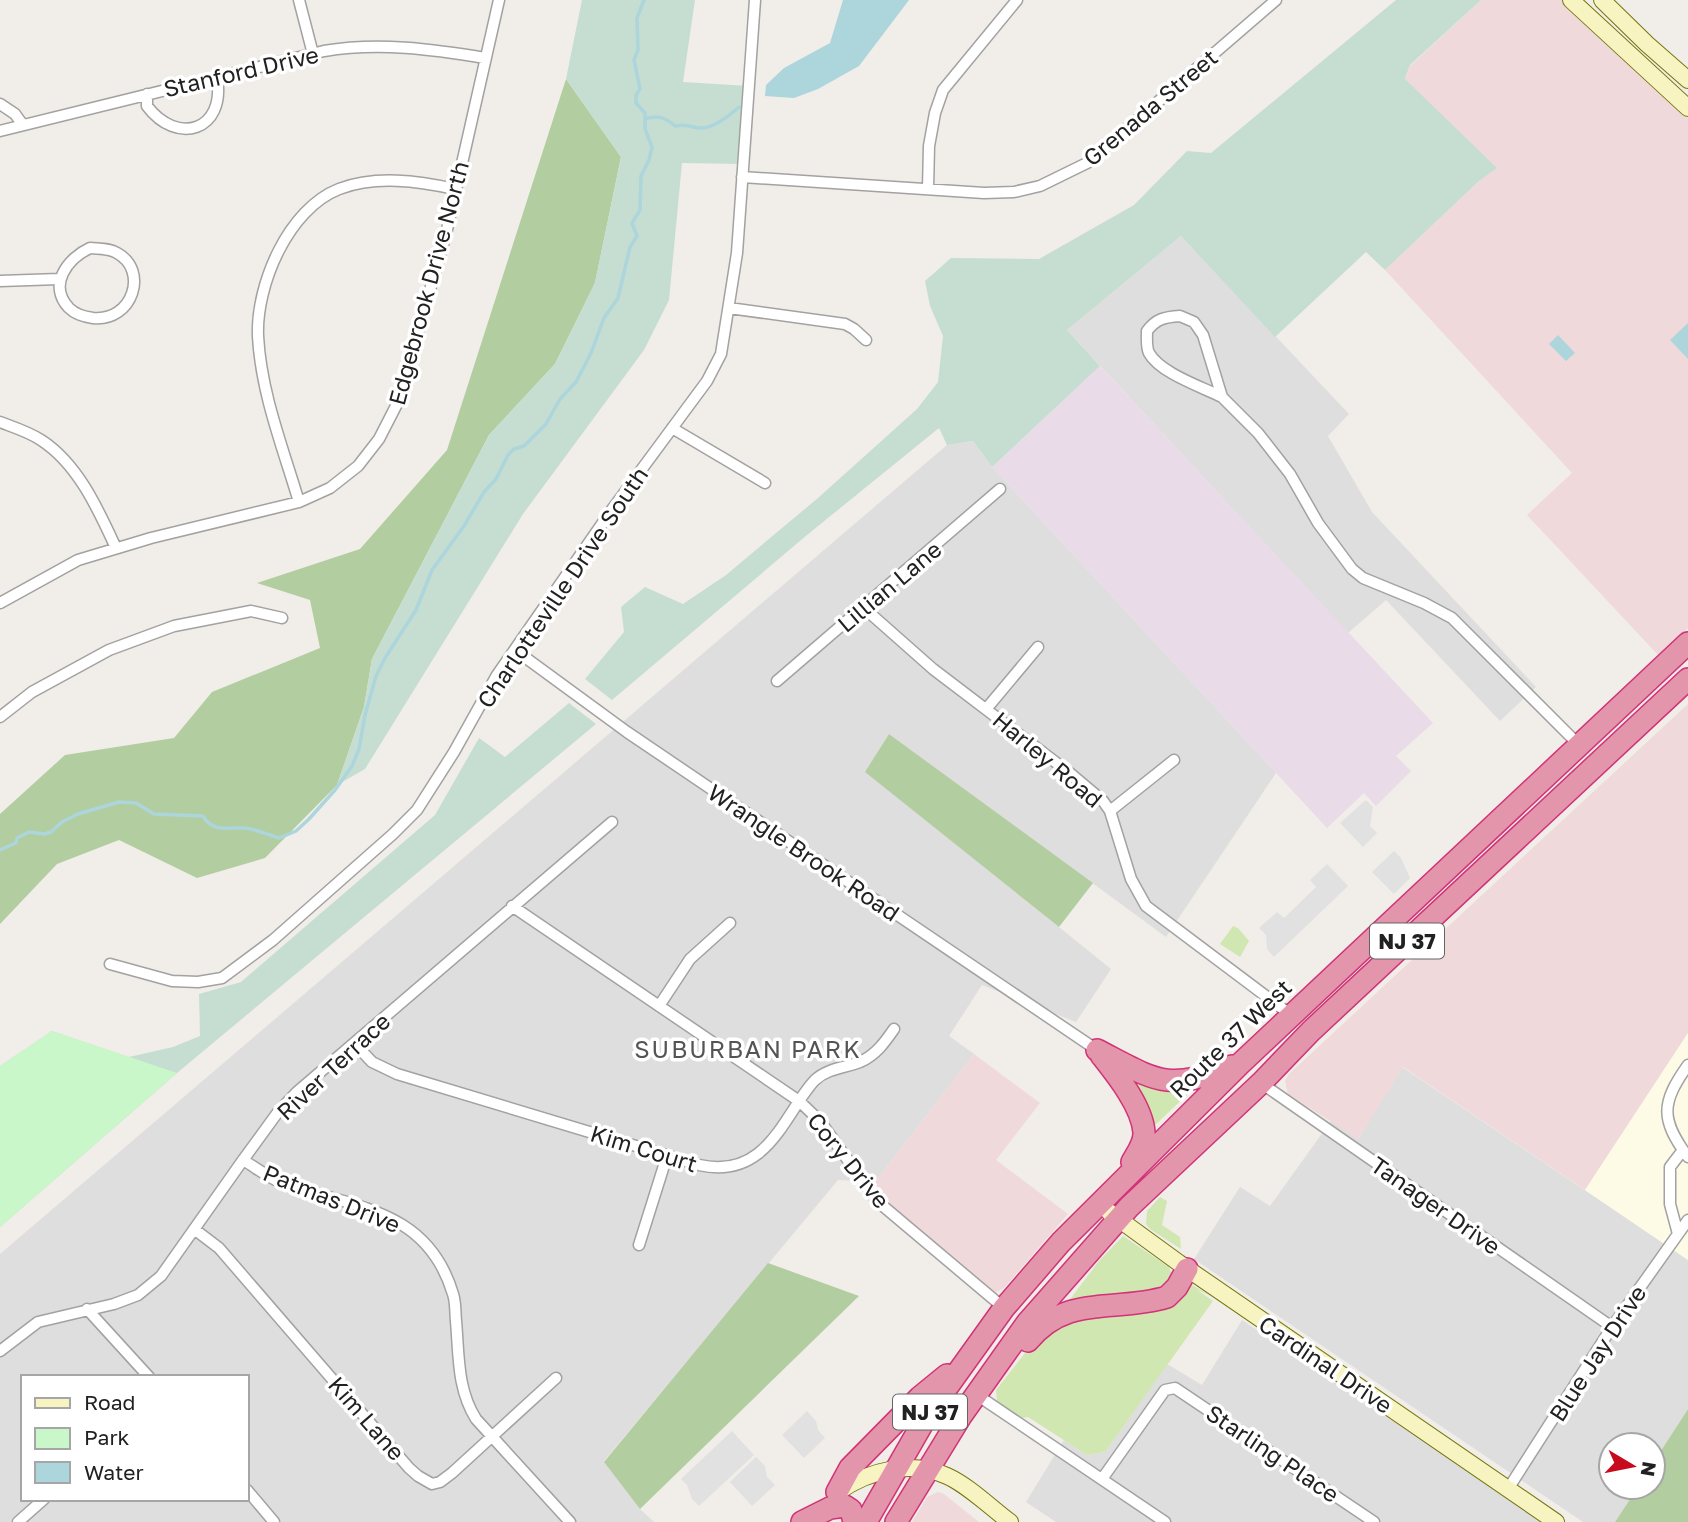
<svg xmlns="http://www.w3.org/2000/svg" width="1688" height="1522" font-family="'Golos Text',sans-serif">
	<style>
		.residential { fill: #dfdede; fill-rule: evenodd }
		.commercial { fill: #f0d9da }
		.industrial { fill: #e9dbe8 }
		.education { fill: #fdfbe5 }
		.grass { fill: #d1e7b2 }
		.forest { fill: #b2cea0 }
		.wetland { fill: #c6ded1 }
		.park { fill: #caf7c9 }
		.parking { fill: #e1e1e1 }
		.water { fill: #acd5dc }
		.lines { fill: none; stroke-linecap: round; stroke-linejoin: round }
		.stream { stroke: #acd5dc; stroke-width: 3.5 }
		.street-casing { stroke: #a2a2a2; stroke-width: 13 }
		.secondary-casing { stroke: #73750b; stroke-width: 18 }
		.highway-casing { stroke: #d23278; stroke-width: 24 }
		.street { stroke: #fff; stroke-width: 10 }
		.secondary { stroke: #f7f4c1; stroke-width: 16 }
		.highway { stroke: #e395ab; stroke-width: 21 }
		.labels { text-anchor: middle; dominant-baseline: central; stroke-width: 7; stroke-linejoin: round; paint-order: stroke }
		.shield { fill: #fff; stroke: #646464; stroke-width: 2 }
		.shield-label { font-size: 21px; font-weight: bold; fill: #212121 }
		.street-label { font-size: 23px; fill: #212121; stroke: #fff }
		.neighbourhood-label { font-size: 24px; letter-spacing: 2px; fill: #545454; stroke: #fff }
	</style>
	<rect width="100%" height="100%" fill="#f1ede8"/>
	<path class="residential" d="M1181,236L1349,414L1328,436L1372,512L1536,687L1500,721L1386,600L1348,633L1067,330Z
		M973,441L992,467L1276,773L1166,937L889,734L866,772L1111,969L1076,1022L982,985L949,1036L974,1054L875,1182L838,1180L604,1461L640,1509L654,1522H0V1254L947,445ZM23,1377H247V1499H23Z
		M1402,1067L1688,1260V1409L1653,1463V1445H1611V1487H1638L1615,1522H1583L1194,1259L1240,1187L1270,1206L1331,1121L1358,1139Z
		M1242,1320L1543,1522H1056L1026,1502L1064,1440L1087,1455L1105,1452L1167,1364L1202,1385Z"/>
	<path class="commercial" d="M1481,0H1562L1688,118V628L1659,656L1527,515L1572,473L1385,270L1479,181L1496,168L1405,80L1410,66Z
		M1688,704V1033L1585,1190L1403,1067L1358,1139L1288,1094L1285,1081L1289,1074Z
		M974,1054L1040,1103L996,1160L1068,1214L1004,1288L996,1292L989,1289L883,1199L875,1182Z
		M938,1492L944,1494L979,1522H912L927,1497Z"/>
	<path class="industrial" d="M1100,366L1433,723L1396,756L1411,771L1376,806L1364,793L1327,828L992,467Z"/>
	<path class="education" d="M1688,1033V1260L1585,1190Z"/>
	<path class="grass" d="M1233,926L1238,928L1249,941L1240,957L1220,944Z
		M1130,1076L1189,1089L1191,1091L1154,1126Z
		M1160,1197L1167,1201L1162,1225L1180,1237L1181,1249L1150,1229L1146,1224L1147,1211Z
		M1123,1236L1169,1267L1172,1275L1162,1292L1068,1302L1099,1261Z
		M1192,1285L1215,1298L1196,1289L1213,1301L1105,1452L1087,1455L1028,1417L1022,1418L997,1401L996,1390L1036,1339L1049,1328Z"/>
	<path class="forest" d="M566,79L621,157L595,283L555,364L489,435L372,659L364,707L337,785L265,858L197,878L119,840L57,864L0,924V814L65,755L174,738L212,692L320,648L310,600L257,583L360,549L447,450Z
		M889,734L1093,883L1059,927L865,772Z
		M768,1263L859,1296L640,1509L604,1462Z
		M1688,1409V1522H1615L1638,1487H1653V1463Z"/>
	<path class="wetland" d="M582,0H695L683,82L749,86L743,164L682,163L669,300L644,350L523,514L365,769L337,785L364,707L372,659L489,435L555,364L595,283L621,157L566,79Z
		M1396,0H1481L1410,65L1405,79L1497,168L1479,181L1385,270L1366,252L1275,337L1181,236L1067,330L1100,366L992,467L973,441L947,445L939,428L807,535L612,700L585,679L624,632L621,607L645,587L683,604L726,575L818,498L917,409L938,382L943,336L930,306L925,281L951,258L1039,259L1134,205L1187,151L1211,153Z
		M569,703L596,724L177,1073L0,1227V1066L52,1031L129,1057L173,1047L200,1036L199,994L241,982L435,815L479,738L505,757Z"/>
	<path class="park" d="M52,1031L177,1073L0,1227V1066Z"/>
	<path class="parking" d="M1366,800L1373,807L1370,826L1377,833L1363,847L1340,823Z
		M1394,851L1401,858L1410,878L1394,894L1372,872Z
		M1327,864L1348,886L1274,957L1267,949L1266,935L1259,928L1277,912L1284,918L1316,887L1310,880Z
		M807,1411L816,1421L818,1430L825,1438L804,1458L782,1435Z
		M732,1431L754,1455L699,1506L692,1499L687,1485L681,1479Z
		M756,1457L765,1466L767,1477L775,1485L752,1506L730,1482Z"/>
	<path class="water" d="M843,0H909L859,66L818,89L794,98L765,96L766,85L784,68L830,43Z
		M1688,323V359L1670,340Z
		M1558,335L1575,353L1566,361L1549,344Z"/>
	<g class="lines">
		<path class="stream" d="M645,119C657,115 665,117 675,126C689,123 693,129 703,128C715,127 730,115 739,107
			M0,850L16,843L17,838L29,832L44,834L51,832L62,822L78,814L119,802L136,803L154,814L203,816C213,833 228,827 245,828C256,829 268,835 279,838L296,831L309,819L335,790L352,766L359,749L365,715L376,676L385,658L416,610L432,570L464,526L484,492L496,479L508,455L514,449L524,446L546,424L560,399L576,382L591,353L604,318L618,298L630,247L637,236L632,223L640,210L641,176L649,160L652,147L645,129V113L636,103V95L640,89L634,60L638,50L637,18L644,0"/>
		<g class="street-casing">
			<path id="street" d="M299,0L313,54
				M147,94V106C177,146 226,131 217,78
				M0,104L15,114L23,125
				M0,131L324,51C378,42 432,49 485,58
				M742,177L984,193L1014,192L1040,186L1087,163L1276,0
				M928,189L929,146L935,113L943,90L1017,0
				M90,248C100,249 109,248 117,253C149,270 133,322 93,318C85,317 75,314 69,308C47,285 68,258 90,248Z
				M0,281L59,279
				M729,308L845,324L854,329L866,340
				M1180,316L1194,322L1203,335L1222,397C1202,387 1160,373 1149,353C1146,347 1147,338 1147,331C1156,319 1164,317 1180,316Z
				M1222,397L1258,433L1290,474L1318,523L1352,569L1363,578L1424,603L1452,618L1579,745
				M0,422C13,427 29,432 41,440C78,464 98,509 116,548
				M672,428L765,483
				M299,502C283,448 261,393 258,336C256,285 288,209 339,189C376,175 418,181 455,189
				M0,603L78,560L151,538L299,502L330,488L358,466L379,439L398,402L446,234L499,0
				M864,608L933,669L1071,774L1103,801L1110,811L1131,879L1146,906L1291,1015
				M515,650L627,732L1097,1050
				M777,681L1000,489
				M987,708L1038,647
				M0,717L32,692L109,650L174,626L251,611L282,618
				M1110,811L1174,760
				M512,906L799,1101L820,1121L877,1201L1004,1308
				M110,964L172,981L198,982L222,978L273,940L393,834L417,810L454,752L497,675L613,508L707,381L721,354L737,253L755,0
				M659,1006L690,959L730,923
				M355,1044L372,1062L397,1074L699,1165C753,1177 774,1140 799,1101C804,1094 809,1086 815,1080C828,1068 845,1068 860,1062C876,1055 885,1042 894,1029
				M1688,1065C1661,1103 1660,1119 1688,1157
				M1261,1083L1612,1327
				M243,1160C255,1167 267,1177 280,1182C352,1208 427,1207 453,1294C456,1303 455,1312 456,1321C459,1355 457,1389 476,1419L570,1522
				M194,1229L219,1248L409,1468L418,1476L432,1484L440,1482L452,1473L556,1378
				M1678,1234L1670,1204V1167L1683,1150
				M639,1245L667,1156
				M87,1309L149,1377
				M0,1351L38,1322L114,1304L138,1295L161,1276L243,1160L278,1112L297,1092L612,822
				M977,1395L1165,1522
				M1102,1479L1165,1390L1175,1388L1374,1522
				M1508,1489L1612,1327L1688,1220
				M247,1490L274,1522
				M18,1522L44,1499"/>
		</g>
		<g class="secondary-casing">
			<path id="secondary" d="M1571,0L1688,108
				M1602,0L1647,44L1688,80
				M1109,1212L1179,1263L1556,1522
				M838,1492C869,1470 911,1460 947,1476C969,1486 990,1507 1010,1522"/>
		</g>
		<g class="highway-casing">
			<path id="highway" d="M1097,1050C1157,1081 1166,1092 1232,1066
				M1101,1055C1116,1074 1142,1106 1144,1132C1145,1143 1137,1153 1132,1162
				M1028,1341C1067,1293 1115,1313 1167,1297L1177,1287L1187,1269
				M837,1492L850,1468L920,1397L947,1375
				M802,1522L830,1508L845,1506L851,1510L854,1522
				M866,1522L928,1414L1004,1308L1061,1242L1241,1063L1688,643
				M896,1522L961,1416L1027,1323L1129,1207L1261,1083L1311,1031L1688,679"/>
		</g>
		<use href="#street" class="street"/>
		<use href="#secondary" class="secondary"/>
		<use href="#highway" class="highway"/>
	</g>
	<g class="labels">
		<g class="shield">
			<rect x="1370" y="923.5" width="74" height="35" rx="5"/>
			<rect x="893" y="1394.5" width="74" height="35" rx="5"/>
		</g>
		<g class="shield-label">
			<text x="1407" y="941">NJ 37</text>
			<text x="930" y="1412">NJ 37</text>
		</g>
		<g class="street-label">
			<text transform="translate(241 71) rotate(-13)">Stanford Drive</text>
			<text transform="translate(1150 107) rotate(-40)">Grenada Street</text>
			<text transform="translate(428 283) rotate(-75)">Edgebrook Drive North</text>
			<text transform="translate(889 586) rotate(-40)">Lillian Lane</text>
			<text transform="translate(562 587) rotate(-56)">Charlotteville Drive South</text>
			<text transform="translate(1048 759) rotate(40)">Harley Road</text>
			<text transform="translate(804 852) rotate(34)">Wrangle Brook Road</text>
			<text transform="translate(1230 1038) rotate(-44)">Route 37 West</text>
			<text transform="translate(333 1066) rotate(-43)">River Terrace</text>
			<text transform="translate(644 1148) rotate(17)">Kim Court</text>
			<text transform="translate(849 1160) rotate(51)">Cory Drive</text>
			<text transform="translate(332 1198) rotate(22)">Patmas Drive</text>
			<text transform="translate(1436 1205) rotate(35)">Tanager Drive</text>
			<text transform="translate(1597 1353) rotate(-57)">Blue Jay Drive</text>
			<text transform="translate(1326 1364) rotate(34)">Cardinal Drive</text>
			<text transform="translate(367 1418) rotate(49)">Kim Lane</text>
			<text transform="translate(1273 1453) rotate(34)">Starling Place</text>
		</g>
		<g class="neighbourhood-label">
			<text x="748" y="1048">SUBURBAN PARK</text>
		</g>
	</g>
	<rect x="21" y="1375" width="228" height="126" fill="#ffffff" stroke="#a6a6a6" stroke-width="2"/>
	<rect x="35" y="1398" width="35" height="10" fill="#f7f4c1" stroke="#a6a6a6" stroke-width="2"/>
	<text x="84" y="1410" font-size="21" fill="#212121">Road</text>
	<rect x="35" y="1428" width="35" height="21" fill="#caf7c9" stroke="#a6a6a6" stroke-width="2"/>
	<text x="84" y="1445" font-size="21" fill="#212121">Park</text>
	<rect x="35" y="1462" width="35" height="21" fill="#acd5dc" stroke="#a6a6a6" stroke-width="2"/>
	<text x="84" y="1480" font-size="21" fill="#212121">Water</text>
	<g transform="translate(1632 1466) rotate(100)"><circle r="33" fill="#ffffff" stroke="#a6a6a6" stroke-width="2"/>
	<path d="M0-5L12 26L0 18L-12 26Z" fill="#c70b1d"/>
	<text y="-10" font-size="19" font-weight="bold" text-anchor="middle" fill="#212121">N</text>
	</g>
</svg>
